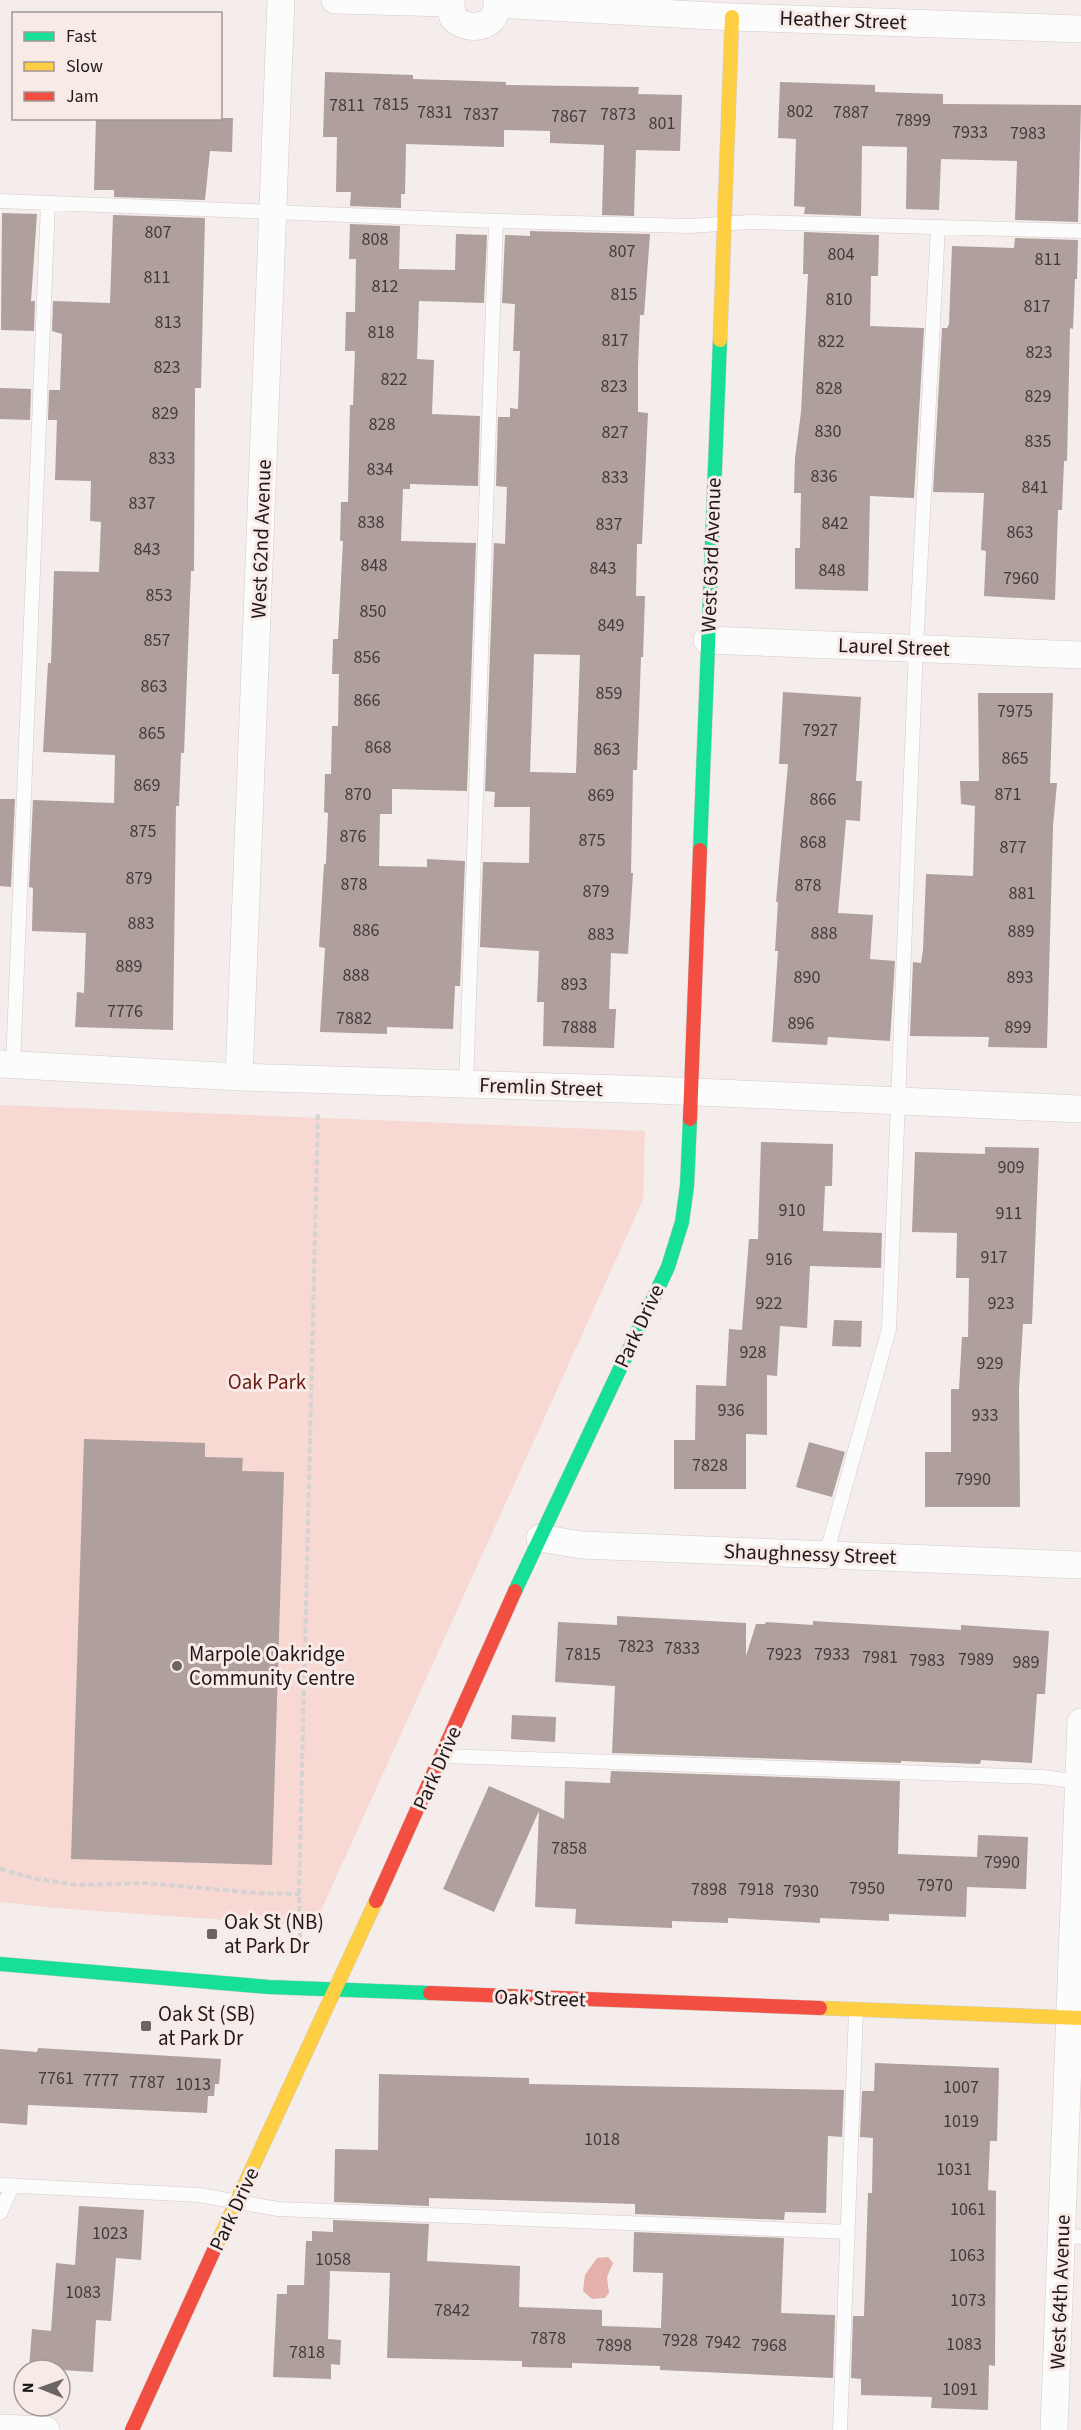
<svg xmlns="http://www.w3.org/2000/svg" width="1081" height="2430" font-family="'Source Sans 3',sans-serif">
	<style>
		.green { fill: #f7d8d2 }
		.water { fill: #e4b2ab }
		.building { fill: #af9f9d; fill-rule: evenodd }
		.lines { fill: none; stroke-linecap: round; stroke-linejoin: round }
		.lane-casing { stroke: #d1cbc9; stroke-width: 15 }
		.street-casing { stroke: #d1cbc9; stroke-width: 28 }
		.fast-casing { stroke: #d1cbc9; stroke-width: 15 }
		.slow-casing { stroke: #d1cbc9; stroke-width: 15 }
		.jam-casing { stroke: #d1cbc9; stroke-width: 15 }
		.path { stroke: #d5d3d2; stroke-width: 4; stroke-dasharray: 6 3; stroke-linecap: butt }
		.lane { stroke: #fdfcfc; stroke-width: 14 }
		.street { stroke: #fdfcfc; stroke-width: 27 }
		.fast { stroke: #16e098; stroke-width: 14 }
		.slow { stroke: #ffcf43; stroke-width: 14 }
		.jam { stroke: #f24e42; stroke-width: 14 }
		.poi-dot { fill: #6a6462; stroke: #f8eae7; stroke-width: 2 }
		.labels { text-anchor: middle; dominant-baseline: central; stroke-width: 6; stroke-linejoin: round; paint-order: stroke }
		.number-label { font-size: 18px; fill: #433b3a }
		.street-label { font-size: 21px; fill: #1f1a19; stroke: #f8eae7 }
		.park-label { font-size: 21px; fill: #6c1c16; stroke: #f8eae7 }
		.poi-label { font-size: 21px; fill: #1f1a19; stroke: #f8eae7; text-anchor: start }
	</style>
	<rect width="100%" height="100%" fill="#f4edeb"/>
	<path class="green" d="M0,1105L645,1131L643,1200L314,1926L56,1908L0,1902Z"/>
	<path class="water" d="M608,2257L613,2263L607,2277L609,2293L605,2298L592,2299L583,2291L585,2275L597,2258Z"/>
	<path class="building" d="M325,72L413,75V79L506,82V85L639,87L638,94L682,95L680,151L636,150L634,216L602,215L604,145L550,143V131L504,130V147L406,144L405,194H401V208L350,206L351,192H336L337,137H323Z
		M780,82L875,85V92L943,94V104L1081,105L1078,222L1015,220L1017,161L941,159L939,210L906,209L907,147L862,146L861,216L804,214L805,207L794,206L796,139L778,138Z
		M96,118H233L232,152L210,151L205,200L114,197V190H94Z
		M2,213L37,214L31,301H35L34,331L1,330Z
		M113,215L205,218L201,388H195L194,571H191L184,753H181L179,806H176L173,1030L75,1027L77,992L84,993L86,933L32,931L33,888L29,887L33,800L114,803L115,755L43,752L48,663H51L54,571L99,572L101,522L90,521L91,481L55,480L57,420H48L49,390H60L62,334L52,331L53,301L110,303Z
		M350,224L400,226L399,269L455,270L456,234L487,235L484,303L419,301L417,359L434,360L432,414L480,416L478,486L410,484V489H403L401,541L476,543L467,791L392,789V814H380L379,866L427,867V859L465,861L460,986H455L453,1029L387,1027V1034L320,1032L325,948L319,947L324,864H326L328,813L324,812L325,774H331L332,726H338L339,674H332L333,639H338L343,541H340L341,502H348L350,405H353L355,351H345L346,312H355L356,259H349Z
		M530,231L650,234L644,315H640L638,366V412L648,413L642,544H637L636,596H645L643,657H641L637,770H633L631,873H633L628,954L611,953L609,1009H616L614,1048L543,1046L544,1002H537L539,951L480,947L483,862L529,863L530,807H494L495,792L485,791L494,543L505,544L507,487L496,486L498,417H510V408L518,409L520,351H513L515,304L502,303L505,235L530,236ZM534,654L580,655L576,773L530,772Z
		M804,232L879,235L878,276H871L870,326L924,328L914,498L870,496L868,591L795,589V548H800L801,493H794L795,458L801,412L808,274H803Z
		M1015,238L1078,240L1077,279H1075L1073,329L1070,328L1067,461H1064L1062,510H1058L1055,600L984,596L986,551L981,550L984,493L933,492L942,328H947L949,324L952,246L1014,248Z
		M0,388L31,389L30,420L0,419Z
		M783,692L861,697L856,781H862L860,821L846,820L838,913L873,915L870,959L895,961L890,1041L828,1037L827,1045L772,1042L778,951H775L778,902H776L788,764H779Z
		M978,693H1053L1050,783H1057L1053,826L1047,1048L988,1047L989,1037L910,1036L913,962L921,963L923,950L926,874L973,876L975,806L961,804L960,781H979Z
		M0,799H15L11,887L0,886Z
		M761,1142L833,1144L832,1186H825L823,1231L882,1233L881,1268L810,1266L807,1328L780,1326L777,1376L767,1375V1435L746,1434V1489H674V1440H695L696,1385L726,1386L729,1329L742,1330L749,1239H758Z
		M985,1147L1039,1148L1032,1324H1023L1019,1389L1020,1507H925V1452H951V1389H959L962,1337H968L969,1278H956L957,1233L912,1232L915,1152L985,1154Z
		M834,1320L862,1321L861,1347L832,1346Z
		M84,1439L205,1443V1457L243,1458L242,1471L284,1472L272,1865L71,1859Z
		M809,1442L845,1452L832,1497L796,1487Z
		M617,1616L746,1623V1656L756,1624H765L766,1622L813,1625V1621L961,1630V1625L1049,1631L1045,1694H1037L1032,1763L981,1760L980,1764L901,1761V1763L612,1753L615,1686L555,1682L558,1622L617,1625Z
		M512,1715L556,1717L555,1742L511,1739Z
		M611,1771L900,1781L898,1854L977,1857L978,1835L1028,1837L1026,1889L967,1887L966,1917L889,1914V1921L820,1918V1923L728,1918V1923L672,1921V1928L575,1924L576,1909L535,1907L539,1811L494,1912L443,1889L489,1786L564,1819L565,1781L610,1783Z
		M38,2048L221,2059L219,2084H215L214,2096H208L207,2113L28,2105L27,2125L0,2123V2049L37,2052Z
		M875,2063L999,2068L997,2141H990L988,2190L996,2191L995,2366L989,2365L988,2410L931,2408L932,2397L861,2395V2379L851,2378L853,2316H864L868,2193H872L873,2138L860,2137L862,2091H874Z
		M379,2074L529,2078V2084L844,2090L842,2137L828,2136L826,2213L785,2212L784,2220L635,2214V2204L429,2198V2206L334,2202L335,2149L378,2150Z
		M79,2206L144,2210L141,2260L116,2258L111,2321L96,2320L93,2372L29,2368L32,2329L51,2331L56,2263L75,2265Z
		M333,2220L429,2224L427,2261L520,2266L519,2307L602,2310V2326L661,2328L663,2273L633,2272L634,2232L784,2238L781,2313L835,2315L833,2378L660,2370V2366L572,2363V2368L522,2367V2361L387,2358L390,2273L330,2271L328,2339L341,2340L340,2365L331,2364V2379L273,2377L277,2294H287V2285H304L306,2241H312V2231L333,2232Z"/>
	<g class="lines">
		<g class="lane-casing">
			<path id="lane" d="M0,201L496,221L689,226L751,222L1081,231
				M13,1065L48,203
				M466,1085L496,221
				M826,1555L889,1329L916,648L938,227
				M443,1756L1042,1777L1081,1782
				M0,2185L199,2195L278,2209L848,2232
				M0,2213L13,2185
				M1062,2236L1081,2237
				M840,2430L856,2011"/>
		</g>
		<g class="street-casing">
			<path id="street" d="M335,0L449,3
				M450,0L453,18C470,34 500,27 497,0
				M497,4L732,17L1081,29
				M707,640L1081,655
				M0,1064L239,1077L653,1090L1081,1109
				M239,1077L281,0
				M540,1538L581,1545L1081,1565
				M0,2428L46,2430
				M1054,2430L1081,1722"/>
		</g>
		<g class="fast-casing">
			<path id="fast" d="M700,850L720,340
				M515,1591L668,1267L682,1222L687,1186L690,1119
				M0,1964L269,1987L430,1993"/>
		</g>
		<g class="slow-casing">
			<path id="slow" d="M720,340L732,17
				M820,2008L1081,2018
				M215,2248L376,1901"/>
		</g>
		<g class="jam-casing">
			<path id="jam" d="M690,1119L700,850
				M376,1901L515,1591
				M430,1993L820,2008
				M132,2430L215,2248"/>
		</g>
		<path class="path" d="M0,1869L33,1878L76,1885L146,1883L257,1893L299,1894
			M300,1939L299,1894L318,1111"/>
		<use href="#lane" class="lane"/>
		<use href="#street" class="street"/>
		<use href="#fast" class="fast"/>
		<use href="#slow" class="slow"/>
		<use href="#jam" class="jam"/>
	</g>
	<g class="poi-dot">
		<circle cx="177" cy="1666" r="6"/>
		<rect x="206" y="1928" width="12" height="12" rx="3"/>
		<rect x="140" y="2020" width="12" height="12" rx="3"/>
	</g>
	<g class="labels">
		<g class="number-label">
			<text x="391" y="104">7815</text>
			<text x="347" y="105">7811</text>
			<text x="800" y="111">802</text>
			<text x="435" y="112">7831</text>
			<text x="851" y="112">7887</text>
			<text x="481" y="114">7837</text>
			<text x="618" y="114">7873</text>
			<text x="569" y="116">7867</text>
			<text x="913" y="120">7899</text>
			<text x="662" y="123">801</text>
			<text x="970" y="132">7933</text>
			<text x="1028" y="133">7983</text>
			<text x="158" y="232">807</text>
			<text x="375" y="239">808</text>
			<text x="622" y="251">807</text>
			<text x="841" y="254">804</text>
			<text x="1048" y="259">811</text>
			<text x="157" y="277">811</text>
			<text x="385" y="286">812</text>
			<text x="624" y="294">815</text>
			<text x="839" y="299">810</text>
			<text x="1037" y="306">817</text>
			<text x="168" y="322">813</text>
			<text x="381" y="332">818</text>
			<text x="615" y="340">817</text>
			<text x="831" y="341">822</text>
			<text x="1039" y="352">823</text>
			<text x="167" y="367">823</text>
			<text x="394" y="379">822</text>
			<text x="614" y="386">823</text>
			<text x="829" y="388">828</text>
			<text x="1038" y="396">829</text>
			<text x="165" y="413">829</text>
			<text x="382" y="424">828</text>
			<text x="828" y="431">830</text>
			<text x="615" y="432">827</text>
			<text x="1038" y="441">835</text>
			<text x="162" y="458">833</text>
			<text x="380" y="469">834</text>
			<text x="824" y="476">836</text>
			<text x="615" y="477">833</text>
			<text x="1035" y="487">841</text>
			<text x="142" y="503">837</text>
			<text x="371" y="522">838</text>
			<text x="835" y="523">842</text>
			<text x="609" y="524">837</text>
			<text x="1020" y="532">863</text>
			<text x="147" y="549">843</text>
			<text x="374" y="565">848</text>
			<text x="603" y="568">843</text>
			<text x="832" y="570">848</text>
			<text x="1021" y="578">7960</text>
			<text x="159" y="595">853</text>
			<text x="373" y="611">850</text>
			<text x="611" y="625">849</text>
			<text x="157" y="640">857</text>
			<text x="367" y="657">856</text>
			<text x="154" y="686">863</text>
			<text x="609" y="693">859</text>
			<text x="367" y="700">866</text>
			<text x="1015" y="711">7975</text>
			<text x="820" y="730">7927</text>
			<text x="152" y="733">865</text>
			<text x="378" y="747">868</text>
			<text x="607" y="749">863</text>
			<text x="1015" y="758">865</text>
			<text x="147" y="785">869</text>
			<text x="358" y="794">870</text>
			<text x="1008" y="794">871</text>
			<text x="601" y="795">869</text>
			<text x="823" y="799">866</text>
			<text x="143" y="831">875</text>
			<text x="353" y="836">876</text>
			<text x="592" y="840">875</text>
			<text x="813" y="842">868</text>
			<text x="1013" y="847">877</text>
			<text x="139" y="878">879</text>
			<text x="354" y="884">878</text>
			<text x="808" y="885">878</text>
			<text x="596" y="891">879</text>
			<text x="1022" y="893">881</text>
			<text x="141" y="923">883</text>
			<text x="366" y="930">886</text>
			<text x="1021" y="931">889</text>
			<text x="824" y="933">888</text>
			<text x="601" y="934">883</text>
			<text x="129" y="966">889</text>
			<text x="356" y="975">888</text>
			<text x="807" y="977">890</text>
			<text x="1020" y="977">893</text>
			<text x="574" y="984">893</text>
			<text x="125" y="1011">7776</text>
			<text x="354" y="1018">7882</text>
			<text x="801" y="1023">896</text>
			<text x="579" y="1027">7888</text>
			<text x="1018" y="1027">899</text>
			<text x="1011" y="1167">909</text>
			<text x="792" y="1210">910</text>
			<text x="1009" y="1213">911</text>
			<text x="994" y="1257">917</text>
			<text x="779" y="1259">916</text>
			<text x="769" y="1303">922</text>
			<text x="1001" y="1303">923</text>
			<text x="753" y="1352">928</text>
			<text x="990" y="1363">929</text>
			<text x="731" y="1410">936</text>
			<text x="985" y="1415">933</text>
			<text x="710" y="1465">7828</text>
			<text x="973" y="1479">7990</text>
			<text x="636" y="1646">7823</text>
			<text x="682" y="1648">7833</text>
			<text x="583" y="1654">7815</text>
			<text x="784" y="1654">7923</text>
			<text x="832" y="1654">7933</text>
			<text x="880" y="1657">7981</text>
			<text x="976" y="1659">7989</text>
			<text x="927" y="1660">7983</text>
			<text x="1026" y="1662">989</text>
			<text x="569" y="1848">7858</text>
			<text x="1002" y="1862">7990</text>
			<text x="935" y="1885">7970</text>
			<text x="867" y="1888">7950</text>
			<text x="709" y="1889">7898</text>
			<text x="756" y="1889">7918</text>
			<text x="801" y="1891">7930</text>
			<text x="56" y="2078">7761</text>
			<text x="101" y="2080">7777</text>
			<text x="147" y="2082">7787</text>
			<text x="193" y="2084">1013</text>
			<text x="961" y="2087">1007</text>
			<text x="961" y="2121">1019</text>
			<text x="602" y="2139">1018</text>
			<text x="954" y="2169">1031</text>
			<text x="968" y="2209">1061</text>
			<text x="110" y="2233">1023</text>
			<text x="967" y="2255">1063</text>
			<text x="333" y="2259">1058</text>
			<text x="83" y="2292">1083</text>
			<text x="968" y="2300">1073</text>
			<text x="452" y="2310">7842</text>
			<text x="548" y="2338">7878</text>
			<text x="680" y="2340">7928</text>
			<text x="723" y="2342">7942</text>
			<text x="964" y="2344">1083</text>
			<text x="614" y="2345">7898</text>
			<text x="769" y="2345">7968</text>
			<text x="307" y="2352">7818</text>
			<text x="960" y="2389">1091</text>
		</g>
		<g class="street-label">
			<text transform="translate(843 20) rotate(2)">Heather Street</text>
			<text transform="translate(261 539) rotate(-88)">West 62nd Avenue</text>
			<text transform="translate(711 555) rotate(-88)">West 63rd Avenue</text>
			<text transform="translate(894 647) rotate(2)">Laurel Street</text>
			<text transform="translate(541 1087) rotate(2)">Fremlin Street</text>
			<text transform="translate(639 1326) rotate(-65)">Park Drive</text>
			<text transform="translate(810 1554) rotate(2)">Shaughnessy Street</text>
			<text transform="translate(437 1768) rotate(-66)">Park Drive</text>
			<text transform="translate(540 1998) rotate(2)">Oak Street</text>
			<text transform="translate(234 2209) rotate(-65)">Park Drive</text>
			<text transform="translate(1060 2292) rotate(-88)">West 64th Avenue</text>
		</g>
		<g class="park-label">
			<text x="267" y="1382">Oak Park</text>
		</g>
		<g class="poi-label">
			<text x="189" y="1654">Marpole Oakridge<tspan x="189" dy="24">Community Centre</tspan></text>
			<text x="224" y="1922">Oak St (NB)<tspan x="224" dy="24">at Park Dr</tspan></text>
			<text x="158" y="2014">Oak St (SB)<tspan x="158" dy="24">at Park Dr</tspan></text>
		</g>
	</g>
	<rect x="12" y="12" width="210" height="108" fill="#f8eae7" stroke="#a19795" stroke-width="1.5"/>
	<rect x="24" y="32" width="30" height="9" fill="#16e098" stroke="#a19795" stroke-width="1.5"/>
	<text x="66" y="42" font-size="18" fill="#1f1a19">Fast</text>
	<rect x="24" y="62" width="30" height="9" fill="#ffcf43" stroke="#a19795" stroke-width="1.5"/>
	<text x="66" y="72" font-size="18" fill="#1f1a19">Slow</text>
	<rect x="24" y="92" width="30" height="9" fill="#f24e42" stroke="#a19795" stroke-width="1.5"/>
	<text x="66" y="102" font-size="18" fill="#1f1a19">Jam</text>
	<g transform="translate(42 2388) rotate(271)"><circle r="28" fill="#f8eae7" stroke="#a19795" stroke-width="1.5"/>
	<path d="M0-4.5L10 22L0 15L-10 22Z" fill="#6a6462"/>
	<text y="-9" font-size="16" font-weight="bold" text-anchor="middle" fill="#1f1a19">N</text>
	</g>
</svg>
